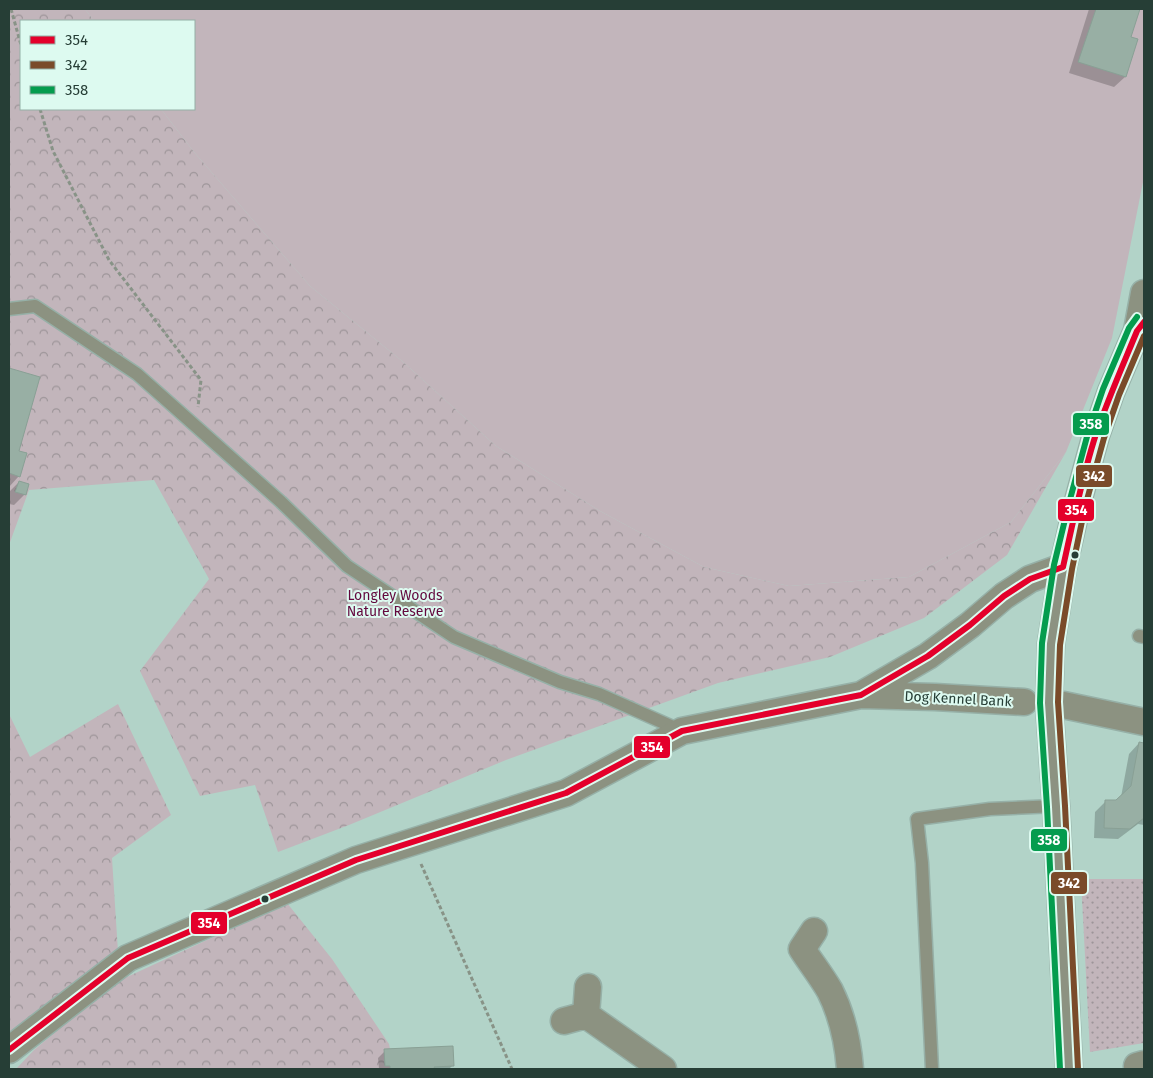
<svg xmlns="http://www.w3.org/2000/svg" width="1153" height="1078" font-family="'Fira Sans',sans-serif">
	<style>
		.grass { fill: #c2b5bb }
		.forest { fill: url(#forest-crowns) }
		.park { fill: url(#park-dots) }
		.shadow { fill: #0003 }
		.building { fill: #98afa4; stroke: #89a095 }
		.lines { fill: none; stroke-linecap: round; stroke-linejoin: round }
		.service-casing { stroke: #96b0a7; stroke-width: 15 }
		.minor-casing { stroke: #96b0a7; stroke-width: 29 }
		.path { stroke: #889387; stroke-width: 3; stroke-dasharray: 4 2.5; stroke-linecap: butt }
		.service { stroke: #8c9281; stroke-width: 12 }
		.minor { stroke: #8c9281; stroke-width: 26 }
		.bus-1-casing { stroke: #ddfaf0; stroke-width: 10 }
		.bus-2-casing { stroke: #ddfaf0; stroke-width: 10 }
		.bus-3-casing { stroke: #ddfaf0; stroke-width: 10 }
		.bus-1 { stroke: #e4002b; stroke-width: 6 }
		.bus-2 { stroke: #7a4b2a; stroke-width: 6 }
		.bus-3 { stroke: #049c4e; stroke-width: 6 }
		.bus-dot { fill: #263e36; stroke: #ddfaf0; stroke-width: 2 }
		.labels { text-anchor: middle; dominant-baseline: central; stroke-width: 4; stroke-linejoin: round; paint-order: stroke }
		.park-label { font-size: 14px; fill: #63073d; stroke: #ddfaf0 }
		.street-label { font-size: 14px; fill: #263e36; stroke: #ddfaf0 }
		.line-badge { stroke: #ddfaf0; stroke-width: 2 }
		.badge-label { font-size: 14px; text-anchor: middle; font-weight: bold; fill: #fff }
	</style>
	<defs>
		<pattern id="forest-crowns" width="20" height="18" patternUnits="userSpaceOnUse" patternTransform="scale(1.25)"><rect width="20" height="18" fill="#c2b5bb"/><path d="M2 6a3 3 0 1 1 6 0M12 15a3 3 0 1 1 6 0" fill="none" stroke="#9d9599"/></pattern>
		<pattern id="park-dots" width="8" height="8" patternUnits="userSpaceOnUse" patternTransform="scale(1.25)"><rect width="8" height="8" fill="#c2b5bb"/><path d="M2 2h.1M6 6h.1" fill="none" stroke="#9d9599" stroke-width="1.8" stroke-linecap="round"/></pattern>
	</defs>
	<rect width="100%" height="100%" fill="#b2d3c8"/>
	<path class="grass" d="M85,9H1144V177L1112,338L1066,452L1011,522L909,577L789,586L704,567L600,511L496,446L402,361L310,286L194,152L161,109H194V21H94Z"/>
	<path class="forest" d="M9,9H85L94,21H21V109H161L194,152L310,286L402,361L496,446L600,511L704,567L789,586L909,577L1011,522L1066,452L1007,555L924,618L830,657L718,683L506,760L349,825L278,852L255,785L200,796L140,671L209,579L154,480L29,490L9,545Z
		M118,704L171,815L112,858L118,952L9,1032V714L30,757Z
		M287,903L332,959L389,1044L394,1069H16L34,1050L114,983Z"/>
	<path class="park" d="M1081,879H1144V1043L1090,1052Z"/>
	<path class="shadow" d="M1089,9H1139L1129,38L1137,40L1125,77L1114,87L1069,73Z
		M9,370L38,378L18,452L19,476L9,487Z
		M19,482L25,494L14,505L9,504V492Z
		M1139,743L1144,744V825L1138,824L1118,839L1094,838L1095,812L1106,801L1117,802L1121,797L1129,754Z
		M385,1051L453,1065L449,1069H379L378,1058Z"/>
	<path class="building" d="M1096,9H1140L1131,37L1138,39L1126,77L1078,62Z
		M9,368L40,377L19,451L27,453L20,477L9,473Z
		M19,481L29,484L26,495L15,492Z
		M1139,742L1144,743V818L1130,829L1104,828L1105,800H1116L1131,786Z
		M453,1046L454,1066L434,1067L435,1069H390V1066H385L384,1049Z"/>
	<g class="lines">
		<g class="service-casing">
			<path id="service" d="M9,309L35,306L137,374L281,502L347,566L454,637L560,682L599,694L682,731
				M1139,636L1144,637
				M932,1069L922,863L917,819L990,809L1056,806"/>
		</g>
		<g class="minor-casing">
			<path id="minor" d="M1137,331L1144,293
				M861,695L935,697L1024,702
				M1049,702L1144,722
				M814,931L802,949C811,963 822,977 830,991C842,1015 848,1043 850,1069
				M588,987L586,1015L663,1069
				M564,1021L586,1015
				M9,1050L128,958L356,860L566,793L682,731L861,695L928,656L970,625L1004,596L1030,579L1063,567
				M1137,1066L1144,1064
				M1069,1069L1056,806L1049,702L1051,644L1063,567L1077,505L1096,435L1111,392L1137,331L1144,322"/>
		</g>
		<path class="path" d="M11,9L21,45
			M40,109L53,151L109,260L201,380L198,407
			M421,864L512,1069"/>
		<use href="#service" class="service"/>
		<use href="#minor" class="minor"/>
		<g class="bus-1-casing">
			<path id="bus-1" d="M9,1050L128,958L356,860L566,793L682,731L861,695L928,656L970,625L1004,596L1030,579L1063,567C1073,522 1082,477 1096,434C1108,399 1123,365 1137,331L1144,322"/>
		</g>
		<g class="bus-2-casing">
			<path id="bus-2" d="M1078,1069L1065,806L1058,702L1060,645L1072,569L1085,507L1104,438L1119,395L1144,336"/>
		</g>
		<g class="bus-3-casing">
			<path id="bus-3" d="M1060,1069L1047,807L1040,703L1042,643L1054,565L1069,503L1088,433L1103,389L1129,328L1137,317"/>
		</g>
		<use href="#bus-1" class="bus-1"/>
		<use href="#bus-2" class="bus-2"/>
		<use href="#bus-3" class="bus-3"/>
	</g>
	<g class="bus-dot">
		<circle cx="1075" cy="555" r="4.5"/>
		<circle cx="265" cy="899" r="4.5"/>
	</g>
	<g class="labels">
		<g class="park-label">
			<text x="395" y="595">Longley Woods<tspan x="395" dy="16">Nature Reserve</tspan></text>
		</g>
		<g class="street-label">
			<text transform="translate(958 699) rotate(3)">Dog Kennel Bank</text>
		</g>
	</g>
	<g class="line-badge">
		<rect x="1072" y="412" width="38" height="24" rx="5" fill="#049c4e"/>
		<rect x="1075" y="464" width="38" height="24" rx="5" fill="#7a4b2a"/>
		<rect x="1057" y="498" width="38" height="24" rx="5" fill="#e4002b"/>
		<rect x="633" y="735" width="38" height="24" rx="5" fill="#e4002b"/>
		<rect x="1030" y="828" width="38" height="24" rx="5" fill="#049c4e"/>
		<rect x="1050" y="871" width="38" height="24" rx="5" fill="#7a4b2a"/>
		<rect x="190" y="911" width="38" height="24" rx="5" fill="#e4002b"/>
	</g>
	<g class="badge-label">
		<text x="1091" y="429">358</text>
		<text x="1094" y="481">342</text>
		<text x="1076" y="515">354</text>
		<text x="652" y="752">354</text>
		<text x="1049" y="845">358</text>
		<text x="1069" y="888">342</text>
		<text x="209" y="928">354</text>
	</g>
	<rect width="1153" height="1078" fill="none" stroke="#263e36" stroke-width="20"/>
	<rect x="20" y="20" width="175" height="90" fill="#ddfaf0" stroke="#94afa6"/>
	<rect x="30" y="36" width="25" height="8" fill="#e4002b" stroke="#94afa6"/>
	<text x="65" y="45" font-size="15" fill="#263e36">354</text>
	<rect x="30" y="61" width="25" height="8" fill="#7a4b2a" stroke="#94afa6"/>
	<text x="65" y="70" font-size="15" fill="#263e36">342</text>
	<rect x="30" y="86" width="25" height="8" fill="#049c4e" stroke="#94afa6"/>
	<text x="65" y="95" font-size="15" fill="#263e36">358</text>
</svg>
